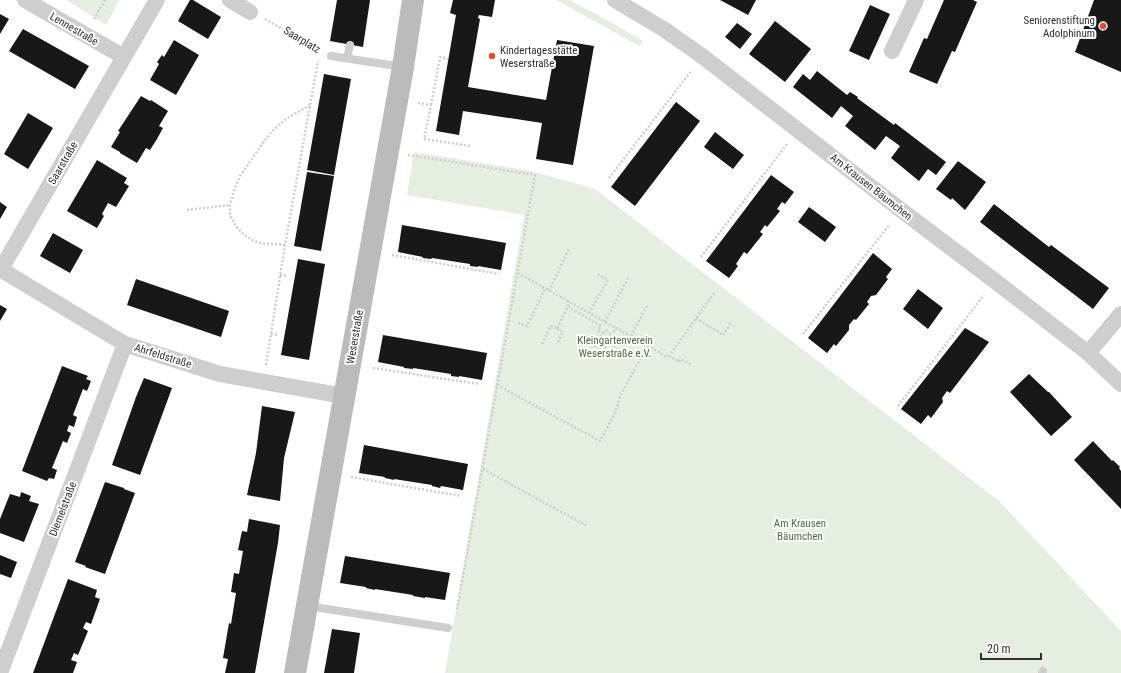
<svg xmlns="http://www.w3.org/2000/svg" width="1121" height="673" font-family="'Roboto Condensed',sans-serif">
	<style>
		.green { fill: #e5eee0 }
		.building { fill: #181818 }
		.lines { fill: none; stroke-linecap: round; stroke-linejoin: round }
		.path { stroke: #cecece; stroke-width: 2.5; stroke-dasharray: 2 2; stroke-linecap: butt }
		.lane { stroke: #cecece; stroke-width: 8 }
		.street { stroke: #cecece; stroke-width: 16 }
		.secondary { stroke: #bbb; stroke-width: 22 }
		.poi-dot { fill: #e74b35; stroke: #fff; stroke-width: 1.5 }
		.labels { text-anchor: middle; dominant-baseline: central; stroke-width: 4; stroke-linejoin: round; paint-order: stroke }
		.poi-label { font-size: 11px; fill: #313131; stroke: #fff; text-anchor: end }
		.street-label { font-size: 11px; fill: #313131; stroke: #fff }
		.park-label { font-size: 11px; fill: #4b6f3d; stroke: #fff }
	</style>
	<rect width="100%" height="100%" fill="#fff"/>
	<path class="green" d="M68,0H119L106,25L68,1Z
		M556,0H570L609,21L643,41L639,46Z
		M414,152L531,171L595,189L1000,502L1121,631V673H445L524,215L407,195Z"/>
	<path class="building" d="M190,0H193L221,17L208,39L178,21Z
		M337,0H370L363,47L330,41Z
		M453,0H495L492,17L479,15L478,18L480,19L468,87L546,100L557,40L594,46L573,165L536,159L542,123L463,111L459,135L436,131L456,15L450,13Z
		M720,0H756L748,15Z
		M944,0H973L977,2L955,52L952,51L937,84L909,72L924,38L927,39Z
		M1094,0H1121V72L1075,52Z
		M870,5L890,14L869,60L849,51Z
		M0,14L9,19L0,34Z
		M775,21L811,49L785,82L749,54Z
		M737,23L752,34L740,49L725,37Z
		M23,29L89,66L75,89L9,51Z
		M174,40L199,55L176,95L150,80L159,64L157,62L162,55L164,57Z
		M817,71L847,95L850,92L858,97L857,98L894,125L895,123L946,162L936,175L928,169L919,181L891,158L900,146L886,136L875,150L845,126L853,116L841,106L832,118L793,87L803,74L810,80Z
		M324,74L351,79L334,175L307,170Z
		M141,96L150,101L151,100L168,111L159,126L163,128L157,139L150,150L146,148L137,163L120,153V152L111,147L120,132L118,131Z
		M676,102L700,121L635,206L611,187Z
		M28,113L53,128L28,169L4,154Z
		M715,132L744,155L733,169L704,147Z
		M97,160L127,178L124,183L129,186L116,207L108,203L102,214L104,216L97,228L67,211Z
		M958,161L986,182L965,210L952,198L951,200L936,189Z
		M307,172L334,176L321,251L294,246Z
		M771,175L794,192L785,204L782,202L777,209L780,211L767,227L765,225L760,232L763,234L747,254L744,252L736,264L738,266L729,278L706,261Z
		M0,202L7,207L0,219Z
		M994,204L1049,247L1051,245L1109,288L1093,309L980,222Z
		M809,207L836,227L825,242L798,222Z
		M402,225L506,243L501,270L478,266V267L470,266V264L432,258L431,259L422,258L423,257L398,252Z
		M53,233L83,250L70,273L40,256Z
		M873,253L892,269L886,277L888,279L876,295L871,296L867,302L869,304L856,320L854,319L849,325V330L836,346L834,344L827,353L808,338Z
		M298,259L325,264L309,360L281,355Z
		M136,279L229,311L221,337L127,305Z
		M918,289L943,308L928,329L903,309Z
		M0,305L7,309L0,321Z
		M965,328L989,342L950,393L947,391L942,398L943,402L931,418L928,415L921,424L901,409Z
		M383,335L487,353L482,380L459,376V377L451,376V374L413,368V369L404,368V367L378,362Z
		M62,366L88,376L86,379L91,381L87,391L83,389L73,415L77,417L74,427L69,425L67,431L71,433L67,443L63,441L52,468L57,470L54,479L49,478L47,481L22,471Z
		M1029,374L1048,392H1049L1072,417L1051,436L1010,392Z
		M144,378L172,388L140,475L112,465L136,397Z
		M262,406L295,412L284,458L280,501L247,495L256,453Z
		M1093,441L1112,461L1113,460L1120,467L1119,468L1121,471V509L1074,460Z
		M364,445L468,464L463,490L441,486L440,488L432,486V485L394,479V480L385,478V477L359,473Z
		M105,482L124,488V489L135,493L105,574L85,567L86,566L75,562Z
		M21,492L31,496L29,501L39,504L24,542L0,533V519L10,494L20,497Z
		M249,519L280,525L278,543L255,673H225L228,659L223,658L229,623L231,624L236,593L231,592L234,573L239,574L243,551L238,550L242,531L247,532Z
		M0,555L17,562L11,578L0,574Z
		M345,556L450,573L445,600L425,597V598L413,596V595L375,589V590L366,588V587L340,583Z
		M68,579L97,590L95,597L100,599L91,624L86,622L83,628L88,631L78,655L74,653L71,660L77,662L73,673H33Z
		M332,629L360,633L354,673H324Z"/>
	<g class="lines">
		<path class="path" d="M94,19L105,0
			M265,19L319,51
			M418,103L431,105L424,139L471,146
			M431,105L440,57L448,59
			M408,155L535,175L457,609
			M609,178L692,70
			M187,210L230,205
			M285,245L260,243L252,240L242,233L236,226L230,215V205L235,188L240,176L263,143L272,131L286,119L310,105
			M392,255L499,274
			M701,257L787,144
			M518,273L666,356H669L715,292
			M280,275L288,276
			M549,291L569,249
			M568,307L601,326L598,331L603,333L595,347
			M589,313L608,280L598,274
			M696,318L723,335L731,323
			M605,322L628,278
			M518,323L527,326L545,289
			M557,329L563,332L557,344
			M603,333L604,331H607L611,334V337L603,351
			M271,334L278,335
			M803,334L890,224
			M631,336L648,304
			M542,344L551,326L557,329L570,302
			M669,356L679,362L681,359L691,364
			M610,359C615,348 615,340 614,327
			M266,365L285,245L318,61
			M373,368L479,384
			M497,385L600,441L615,413L621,394L648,345
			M898,406L984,295
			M483,469L587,526
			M351,477L461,496"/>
		<path class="lane" d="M331,56L403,67
			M347,58L350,45
			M308,606L448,628
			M1042,673L1043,671"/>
		<path class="street" d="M25,0L124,57
			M230,0L250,12
			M615,0L665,30L702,56L901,210L995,281L1088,353L1121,384
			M892,51L916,0
			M0,269L125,344L220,374L344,396
			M1,269L157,0
			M1088,353L1121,314
			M0,673L125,344"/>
		<path class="secondary" d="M295,673L403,67L413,0"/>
	</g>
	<g class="poi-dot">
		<circle cx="1103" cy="26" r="4"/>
		<circle cx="492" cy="56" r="4"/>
	</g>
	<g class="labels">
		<g class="poi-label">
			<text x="1095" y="20">Seniorenstiftung<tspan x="1095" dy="13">Adolphinum</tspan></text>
			<text x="500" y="50" text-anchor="start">Kindertagesstätte<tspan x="500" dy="13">Weserstraße</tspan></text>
		</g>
		<g class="street-label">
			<text transform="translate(74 29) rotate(30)">Lennestraße</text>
			<text transform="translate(302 40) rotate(31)">Saarplatz</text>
			<text transform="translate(63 163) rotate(-60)">Saarstraße</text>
			<text transform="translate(871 187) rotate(38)">Am Krausen Bäumchen</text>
			<text transform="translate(355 337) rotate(-80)">Weserstraße</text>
			<text transform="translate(163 356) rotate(17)">Ahrfeldstraße</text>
			<text transform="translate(63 509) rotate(-69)">Diemelstraße</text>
		</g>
		<g class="park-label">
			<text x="615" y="340">Kleingartenverein<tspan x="615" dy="13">Weserstraße e.V.</tspan></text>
			<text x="800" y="523">Am Krausen<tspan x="800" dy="13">Bäumchen</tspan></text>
		</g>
	</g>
	<path d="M981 653v6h60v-6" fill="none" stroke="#313131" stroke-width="2"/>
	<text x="987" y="653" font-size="12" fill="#313131" stroke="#ffffff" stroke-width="3" paint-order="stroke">20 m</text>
</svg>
